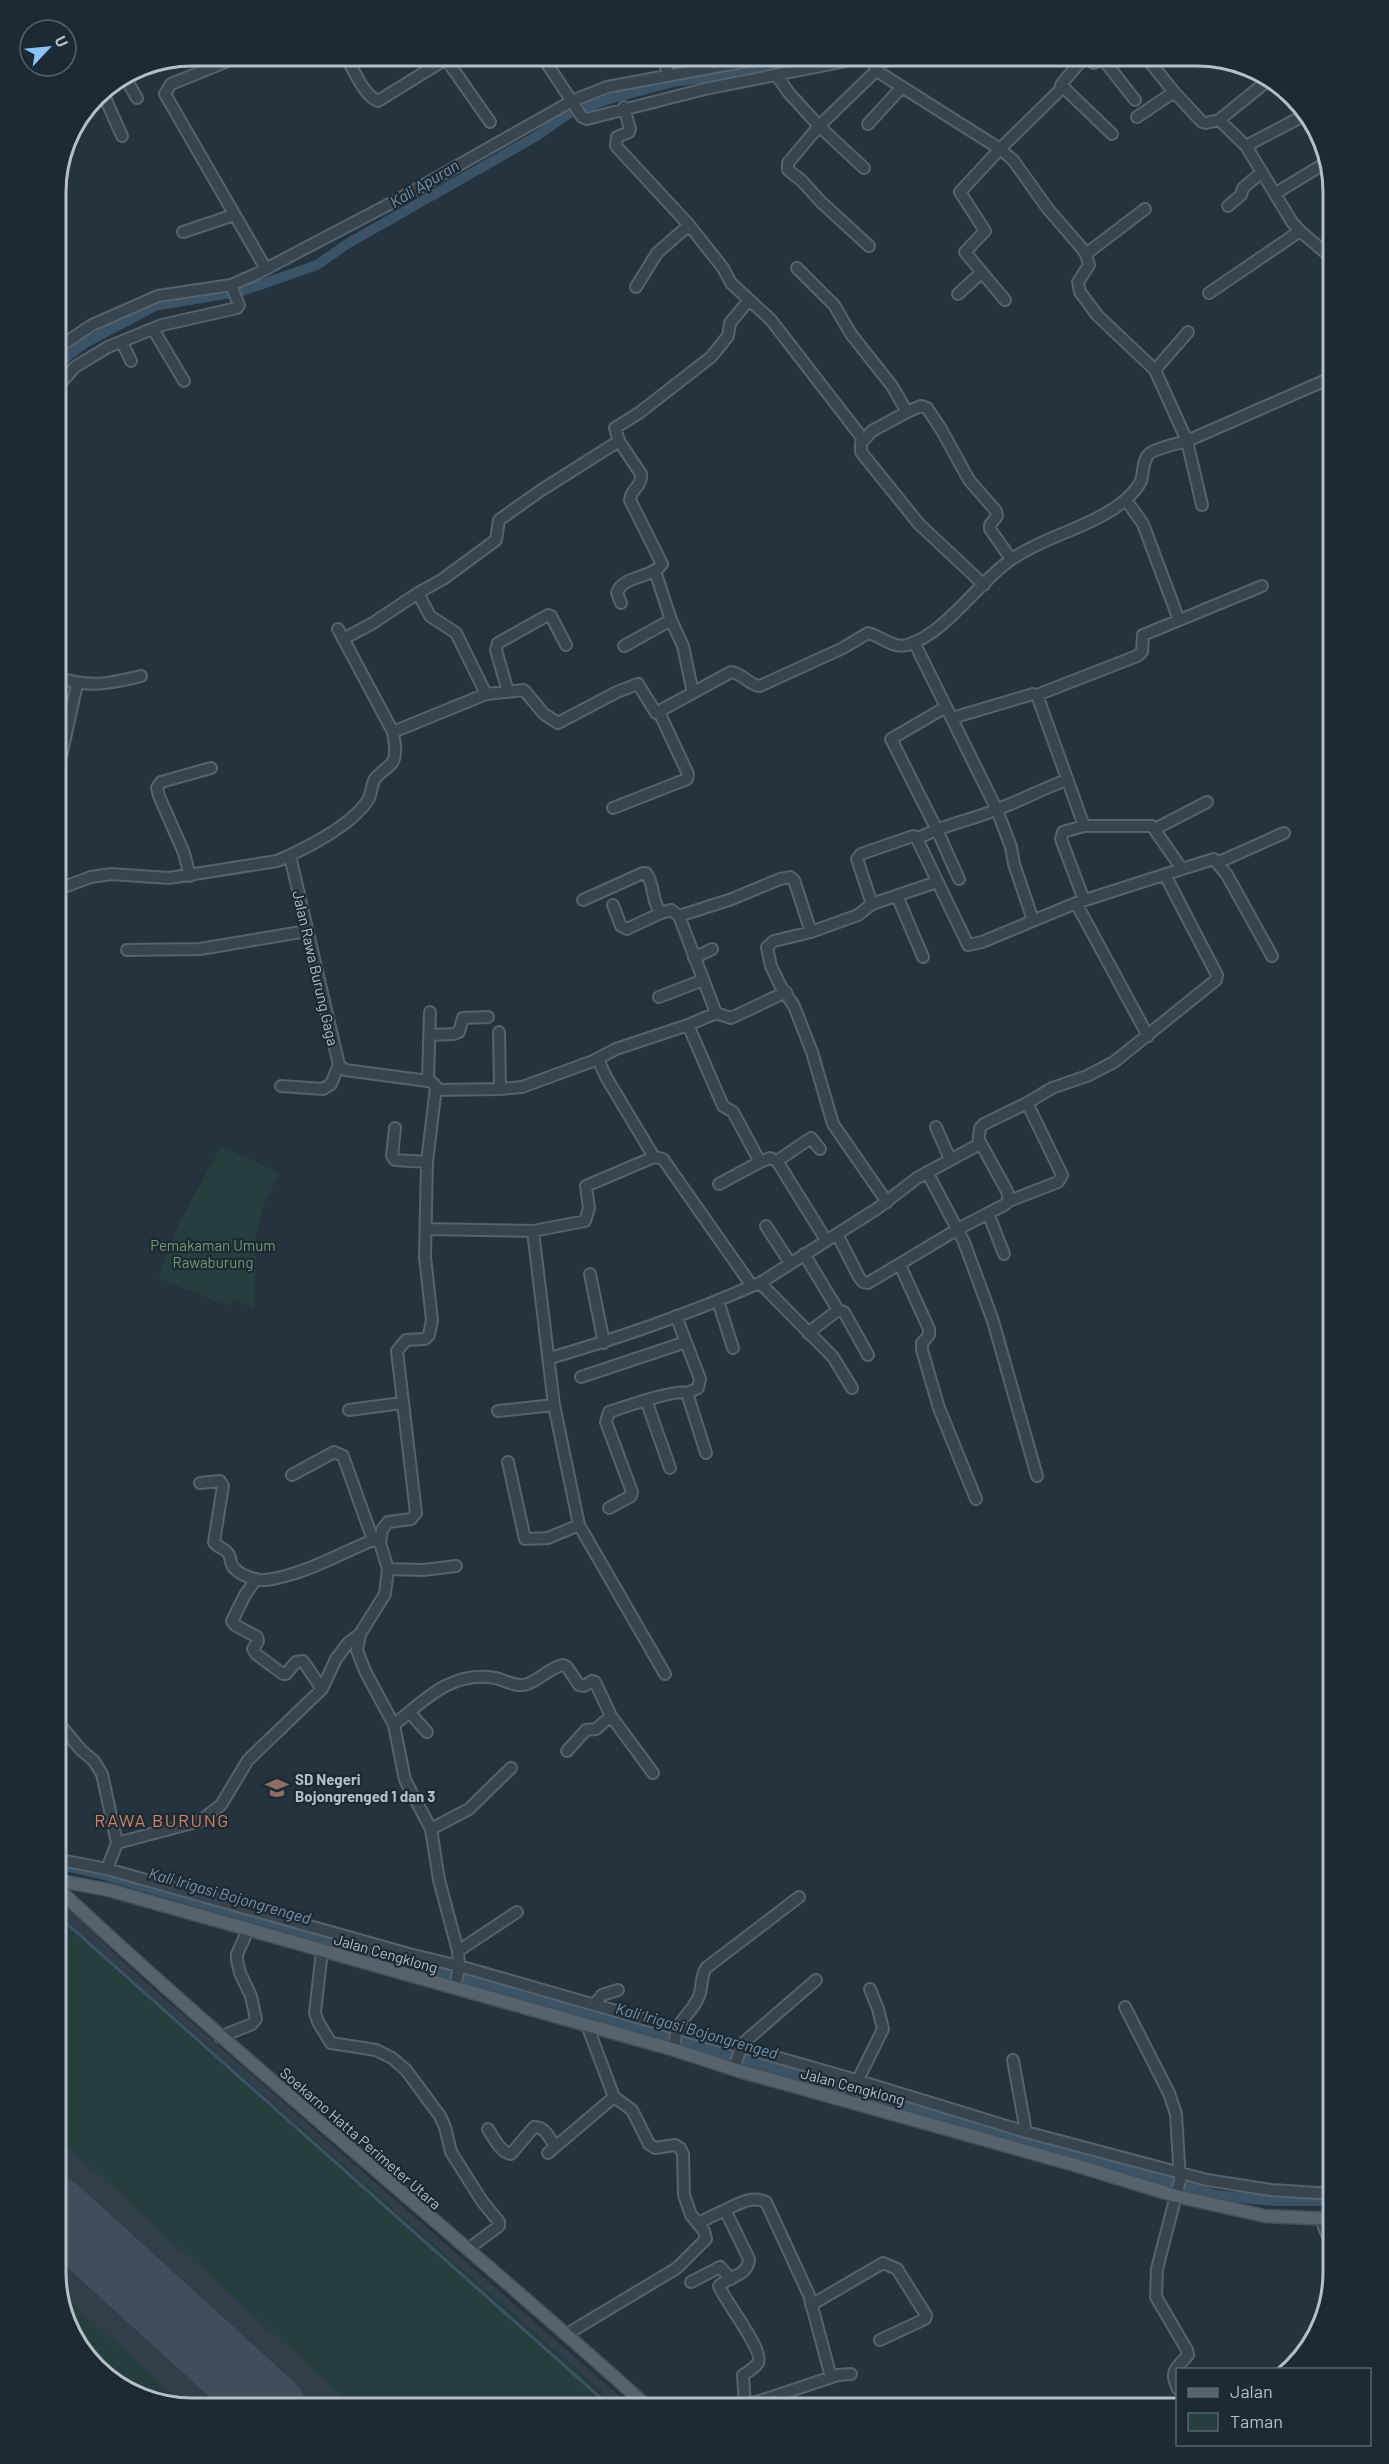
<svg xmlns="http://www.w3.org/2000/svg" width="1389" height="2464" font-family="Barlow,sans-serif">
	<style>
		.airport { fill: #323f4b }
		.green { fill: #263f3e }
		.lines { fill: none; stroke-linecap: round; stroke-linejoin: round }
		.stream { stroke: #3a5366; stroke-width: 3 }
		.canal { stroke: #3a5366; stroke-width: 10 }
		.runway { stroke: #3f4e5a; stroke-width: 68 }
		.minor-casing { stroke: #56626c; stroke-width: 14 }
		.major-casing { stroke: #44505a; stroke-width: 15 }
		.minor { stroke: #38444e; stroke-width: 10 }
		.major { stroke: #56636e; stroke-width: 12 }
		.labels { text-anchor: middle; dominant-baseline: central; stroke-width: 4.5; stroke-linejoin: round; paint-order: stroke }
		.street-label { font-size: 15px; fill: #b4bfc9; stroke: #1d2933 }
		.park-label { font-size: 15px; fill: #6c9970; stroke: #1d2933 }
		.poi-label { font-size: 15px; font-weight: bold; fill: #b4bfc9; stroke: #1d2933; text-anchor: start }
		.water-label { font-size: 16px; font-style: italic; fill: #7594ab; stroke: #1d2933 }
		.quarter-label { font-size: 18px; letter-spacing: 1.5px; fill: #d38565; stroke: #1d2933 }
		.rim { fill: none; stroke: #b4bfc9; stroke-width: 3 }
	</style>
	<rect width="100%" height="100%" fill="#24333e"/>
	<path class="airport" d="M56,1896L131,1969L633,2408H183L116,2386L69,2332L56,2272Z"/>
	<path class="green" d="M221,1146L280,1173L263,1207L256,1236L255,1309L235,1300L227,1306L158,1278L179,1223Z
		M56,1913L621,2408H355L56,2136Z
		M60,2292L188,2408L116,2386L69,2332Z"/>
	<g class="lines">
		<path class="stream" d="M56,1914L612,2408"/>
		<path class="canal" d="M56,365L85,343L155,306L242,291L317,265L347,244L535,137L570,113L609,99L674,82L755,70L819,56
			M56,1864L104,1875L1216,2195L1273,2201H1333"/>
		<path class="runway" d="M56,2211L272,2408"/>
		<g class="minor-casing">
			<path id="minor" d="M240,56L171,84L165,94L266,269
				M345,56C354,69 363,95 378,101L446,59L490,122
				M542,56L582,117L587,119L705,89L871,56
				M662,56L669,75
				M1145,56L1174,92L1202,122L1206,123L1219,120L1246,146L1292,222L1300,231L1333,259
				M1103,59L1135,100
				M874,65L901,56
				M124,76L137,98
				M777,76L789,93L819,126L788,163V170L802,181L821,202L869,246
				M1061,85L1112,134
				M102,91L122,136
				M624,107L630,129L629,132L617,137L616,146L689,225L723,268L731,283L771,320L863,439
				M1137,117L1174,92
				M1219,120L1271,78
				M868,124L902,87
				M1246,146L1305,115
				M864,168L819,126L877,70
				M1276,193L1327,162
				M1228,206L1241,195L1243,188L1262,172
				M183,232L234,215
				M1086,254L1145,209
				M797,268L834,305L851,334L892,386L907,412L921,406L927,408L941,429L969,480L996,511L997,516L990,525V529L1011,559
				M636,287L657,253L689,225
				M1209,293L1300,231
				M958,294L981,273
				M1005,300L965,252L985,231L960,192L1000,149L1060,90L1063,82L1083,59L1086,58L1094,63L1109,56
				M153,329L184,381
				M122,342L131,361
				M56,349L92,325L158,296L231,285L256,274L399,199L572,101L607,87L775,56
				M1155,370L1188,332
				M56,388L75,367L108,347L162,325L237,308L239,305L231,285
				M907,412L872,431L861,443V452L919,524L984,585
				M1126,500L1143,524L1179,620
				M1202,505L1187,441L1333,377
				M655,571L671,620L683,646L693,693
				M621,603L617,593C622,575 652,579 662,564L630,500C631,489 642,487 641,474L619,441L615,428L639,413L711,357L728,336L730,323L749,300
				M338,629L393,732
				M343,639L373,623L418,593
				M914,642L997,810L1011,847L1014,864L1033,920
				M624,646L671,620
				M56,677C89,688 108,684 141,676
				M508,692L496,650L498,643L548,615L551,616L566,645
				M486,694L456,633L430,616L418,593L443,579L496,540L499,520L540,491L619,441
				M946,707L891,739L937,830L959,879
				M952,718L1033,694L1037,695
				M56,779L77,684
				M1067,780C1044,788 1022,800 998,809C973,820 944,824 919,838L918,841L968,945L982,942L1076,903L1182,869L1152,826H1084L1037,695L1137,656L1142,652L1143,635L1262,586
				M613,808L687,779L688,774L659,712
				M1084,826L1063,832L1061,839L1084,900
				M1155,829L1207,802
				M290,856L339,1065L345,1070L428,1081L433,1083L436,1087L427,1162L425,1257L432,1320L429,1335L425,1339L406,1340L397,1351L416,1513L411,1519L388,1522L382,1530L380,1543L388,1569L385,1594L360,1634L357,1650L365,1671L394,1725L405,1780L431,1829L439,1880L458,1951L459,1966L455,1988
				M1217,863L1284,833
				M1182,869L1214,859L1227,875L1272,956
				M190,876L184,853L159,796L157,788L161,782L211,768
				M56,890L91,877L111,874L169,878L277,861C305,849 351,826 368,800C372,794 371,785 375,779C380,772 387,769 392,763C398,754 394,741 393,732L486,694L524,690L544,714L558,723L617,692L638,684L656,713L731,672C743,673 748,685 760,686L843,648L868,633C881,636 893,649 907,645C945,634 978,583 1009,561C1044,536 1090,528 1123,502C1130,496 1137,489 1141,481C1144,472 1142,457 1152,452C1161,447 1176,444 1187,441L1155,370L1097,315L1080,292L1078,282L1089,265L1086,254L1080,246L1048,209L1013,160L1000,149L880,73L871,56
				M897,896L923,957
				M583,900L643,873H646C655,885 651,901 661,913L671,910L679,916L716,1013L731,1018L786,992
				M1076,903L1148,1036
				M872,904L857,859L861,854L913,836L919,838
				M613,905L621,926L627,929L661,913
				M679,916L732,899L780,879L790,877L794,880L811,932
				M127,950L200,949L307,931
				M694,958L712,949
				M659,997L703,980
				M688,1025L723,1106L733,1112L760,1162L770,1158L777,1161L826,1240
				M499,1032L500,1089
				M429,1035L454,1034L459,1032L463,1018L488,1017
				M598,1059L606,1077L654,1157
				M428,1081L430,1012
				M281,1086L323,1089L331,1084L339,1065
				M436,1090L500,1089L522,1087L593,1061L616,1049L688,1025L716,1013
				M936,1127L950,1159
				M395,1128L392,1156L395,1160L427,1162
				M777,1161L811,1138L820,1149
				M927,1172L964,1242L993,1321L1037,1476
				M719,1184L760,1162
				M1009,1201L1058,1182L1062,1175L1027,1103
				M887,1202L833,1124L812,1052L794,1006L780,985L771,966L767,947L774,941L811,932L858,915L872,904L937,882
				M988,1213L1004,1254
				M766,1226L790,1263
				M426,1229L533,1231L585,1221L589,1208L586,1186L654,1157L663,1159L752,1286L760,1283L878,1208L917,1178L978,1145L980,1128L984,1124L1027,1103L1052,1088L1087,1076L1114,1062L1216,980L1217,975L1165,875
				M533,1231L554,1405L579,1525L665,1674
				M837,1234L859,1277L863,1282L868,1283L958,1229L1004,1205L1009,1201L1007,1191L980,1142
				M804,1254L838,1310L808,1333
				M900,1265L929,1329V1335L922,1343V1350L939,1408L976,1499
				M590,1274L604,1343
				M760,1283L833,1357L852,1388
				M718,1301L733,1348
				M838,1310L844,1312L868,1355
				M676,1316L700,1379L698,1388L687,1393L706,1453
				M550,1358C619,1338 686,1315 752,1286
				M581,1377L686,1342
				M646,1400L670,1468
				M349,1410L402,1403
				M498,1411L554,1405
				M508,1462L525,1539L548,1538L579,1525
				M292,1475L334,1452L343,1456L373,1540
				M200,1483L220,1481L223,1486L214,1542C218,1548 224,1548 228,1553C232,1558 229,1564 235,1569C241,1575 256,1581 265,1580C301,1576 339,1554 373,1540L380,1543
				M609,1508L631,1496L632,1492L606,1422L609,1412C624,1407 675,1389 687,1393
				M388,1569L423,1570L456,1566
				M256,1579L245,1595L232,1621L235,1625L257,1637L258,1641L253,1649L256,1654L283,1674H286L296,1662L303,1661L322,1689
				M409,1712L427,1732
				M56,1720L81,1750L94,1761L102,1774L117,1843L107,1869
				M394,1725C424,1700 452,1670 495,1678C505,1680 516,1688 527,1684C540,1680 550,1667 563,1665L567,1667L579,1685L584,1686L592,1681L595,1682L611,1716L653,1773
				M567,1751L586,1730L596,1729L611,1716
				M431,1829L469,1809L511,1768
				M117,1843L200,1821L221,1805L248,1760L322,1689L336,1659L348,1643L360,1634
				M56,1859L107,1869L409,1954L459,1966L856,2080L1026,2132L1207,2180L1271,2190L1333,2194
				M322,1951L315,2013L318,2022L331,2043L376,2050L392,2058L406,2070L440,2116L445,2127L451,2152L482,2201L499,2222V2226L468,2249
				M458,1951L517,1912
				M594,2005L602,1995L618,1990
				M1125,2007L1169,2093L1176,2114L1180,2180L1157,2269L1156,2297L1187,2350L1188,2355C1176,2369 1169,2370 1178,2389
				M220,2037L252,2024L256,2019L251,1996L240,1973L237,1960V1954L248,1930
				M675,2050C673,2018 689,2020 699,1996C703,1986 700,1978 706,1968L799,1897
				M1013,2060L1026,2132
				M734,2069L742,2044L816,1980
				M848,2100L883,2029L878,2009L870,1989
				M488,2129C494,2138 500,2152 511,2154L534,2127C545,2126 550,2139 555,2147
				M548,2153L614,2097
				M1321,2219L1333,2250
				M698,2223L725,2210
				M691,2282L720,2267L731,2279
				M811,2305L883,2263L897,2269L926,2315L925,2319L880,2340
				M567,2334L677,2268L706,2239L704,2231L691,2215L684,2195L683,2154L680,2148L675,2145L655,2148L649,2144L632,2110L614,2097L587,2025
				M745,2404L760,2401L838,2375L851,2374
				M745,2408L743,2375C748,2372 755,2367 758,2363C765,2351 724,2300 719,2286C729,2276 748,2276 749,2259L725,2210C738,2204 752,2195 766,2202L809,2295L831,2377"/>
		</g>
		<g class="major-casing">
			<path id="major" d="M56,1880L109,1890L675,2050L743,2072L1075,2165L1176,2196L1265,2216L1333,2219
				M56,1887C248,2067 454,2232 649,2408"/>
		</g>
		<use href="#minor" class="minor"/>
		<use href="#major" class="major"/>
	</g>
	<defs>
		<g id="school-bare" transform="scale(1.8)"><path d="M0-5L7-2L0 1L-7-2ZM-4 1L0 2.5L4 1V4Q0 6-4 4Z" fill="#8d6e63" stroke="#1d2933" stroke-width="2.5" paint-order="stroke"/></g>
	</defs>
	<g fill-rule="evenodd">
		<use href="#school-bare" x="277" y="1788"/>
	</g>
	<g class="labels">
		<g class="street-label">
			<text transform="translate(316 968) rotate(77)">Jalan Rawa Burung Gaga</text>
			<text transform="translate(386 1953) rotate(16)">Jalan Cengklong</text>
			<text transform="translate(853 2086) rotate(15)">Jalan Cengklong</text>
			<text transform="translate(361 2138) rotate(41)">Soekarno Hatta Perimeter Utara</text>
		</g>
		<g class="park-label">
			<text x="213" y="1245">Pemakaman Umum<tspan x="213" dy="17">Rawaburung</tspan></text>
		</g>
		<g class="poi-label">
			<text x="295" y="1779">SD Negeri<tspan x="295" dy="17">Bojongrenged 1 dan 3</tspan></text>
		</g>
		<g class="water-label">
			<text transform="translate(424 183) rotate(-31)">Kali Apuran</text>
			<text transform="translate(230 1895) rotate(16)">Kali Irigasi Bojongrenged</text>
			<text transform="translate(697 2030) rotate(16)">Kali Irigasi Bojongrenged</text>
		</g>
		<g class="quarter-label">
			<text x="162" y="1820">RAWA BURUNG</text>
		</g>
	</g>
	<path d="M0 0H1389V2464H0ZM192 66H1197A126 126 0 0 1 1323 192V2272A126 126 0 0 1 1197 2398H192A126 126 0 0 1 66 2272V192A126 126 0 0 1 192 66Z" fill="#1d2933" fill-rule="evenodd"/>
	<path class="rim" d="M192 66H1197A126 126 0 0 1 1323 192V2272A126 126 0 0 1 1197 2398H192A126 126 0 0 1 66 2272V192A126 126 0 0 1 192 66Z"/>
	<rect x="1176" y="2368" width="195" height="78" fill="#1d2933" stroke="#59656f" stroke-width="1.5"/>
	<rect x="1188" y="2388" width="30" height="9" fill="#56636e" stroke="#59656f" stroke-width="1.5"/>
	<text x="1230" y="2398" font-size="18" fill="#b4bfc9">Jalan</text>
	<rect x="1188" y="2413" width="30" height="18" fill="#263f3e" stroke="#59656f" stroke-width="1.5"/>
	<text x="1230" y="2428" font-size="18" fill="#b4bfc9">Taman</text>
	<g transform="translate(48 48) rotate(64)"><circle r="28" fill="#1d2933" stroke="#59656f" stroke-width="1.5"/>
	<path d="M0-4.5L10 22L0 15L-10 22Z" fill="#8bc3f6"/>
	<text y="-9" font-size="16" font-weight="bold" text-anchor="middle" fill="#b4bfc9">U</text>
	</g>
</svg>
